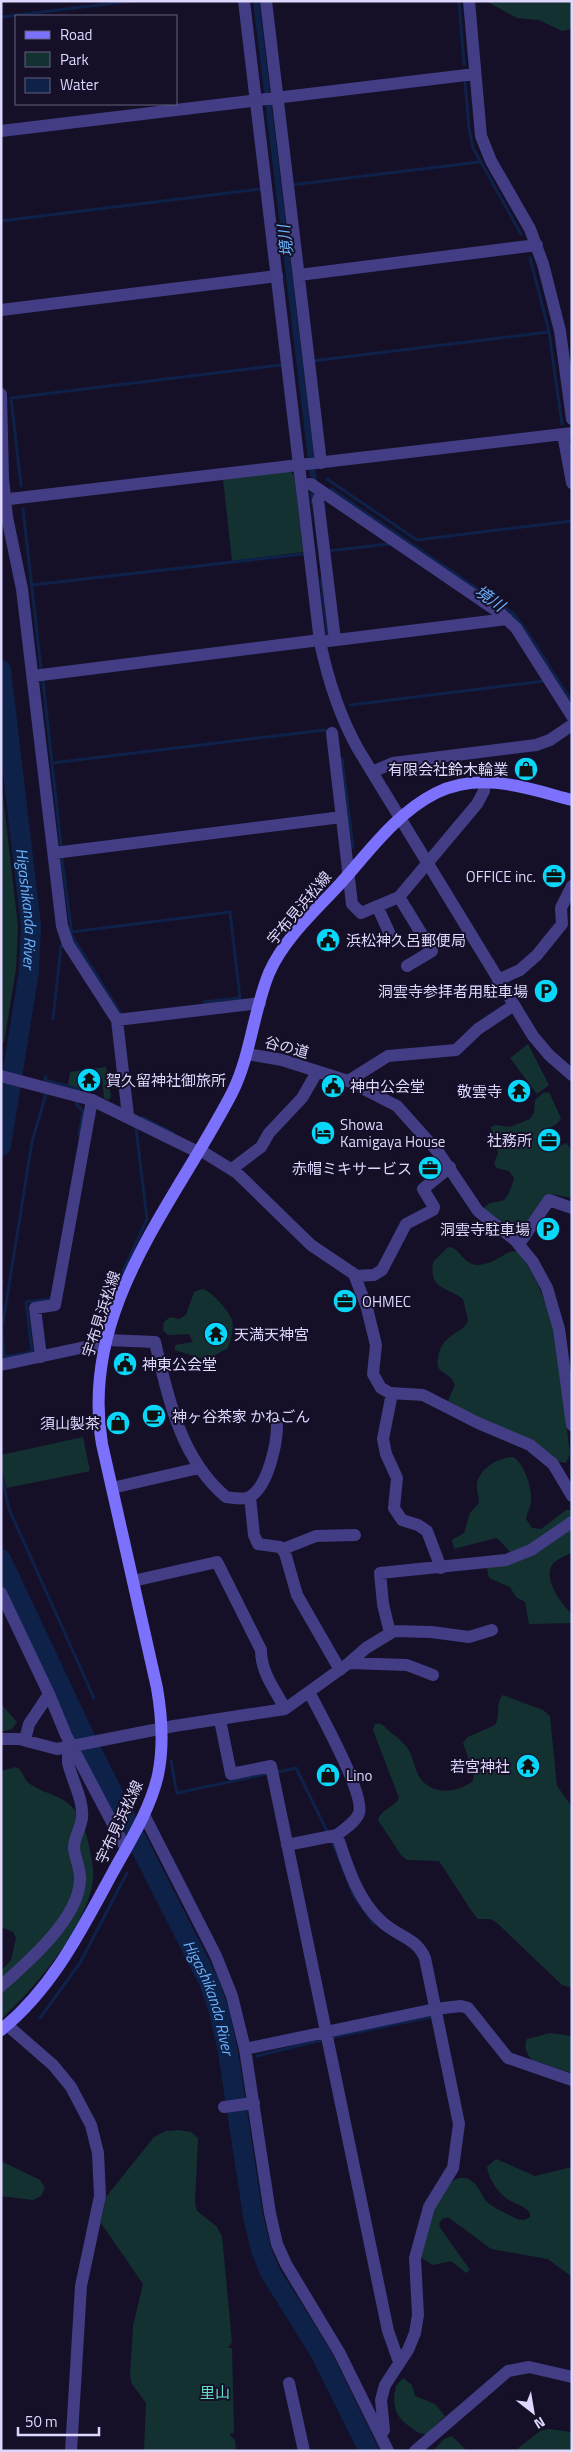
<svg xmlns="http://www.w3.org/2000/svg" width="573" height="2452" font-family="'Titillium Web','Noto Sans JP',sans-serif">
	<style>
		.green { fill: #143131 }
		.water { fill: #0e2149 }
		.lines { fill: none; stroke-linecap: round; stroke-linejoin: round }
		.stream { stroke: #0e2149; stroke-width: 3 }
		.river { stroke: #0e2149; stroke-width: 20 }
		.minor { stroke: #423d85; stroke-width: 12 }
		.tertiary { stroke: #423d85; stroke-width: 12 }
		.secondary { stroke: #7b71fc; stroke-width: 12 }
		.labels { text-anchor: middle; dominant-baseline: central; stroke-width: 4; stroke-linejoin: round; paint-order: stroke }
		.poi-label { font-size: 15px; fill: #ded8fe; stroke: #151028; text-anchor: end }
		.street-label { font-size: 15px; fill: #ded8fe; stroke: #151028 }
		.park-label { font-size: 15px; fill: #64dec4; stroke: #151028 }
		.water-label { font-size: 16px; font-style: italic; fill: #69b1fb; stroke: #151028 }
	</style>
	<rect width="100%" height="100%" fill="#151028"/>
	<path class="green" d="M486,1H572V29L562,31L539,20L517,18Z
		M290,471L294,475L303,552L232,561L223,479Z
		M1,779L18,926L16,969L4,1042L1,1044Z
		M528,1044L549,1085L537,1094L510,1058Z
		M106,1067L111,1097L109,1100L104,1098L102,1079L99,1075C83,1078 89,1097 68,1087L70,1072Z
		M549,1092L561,1118C557,1128 543,1128 539,1137L549,1152L566,1143L572,1151V1198L551,1194L523,1229L511,1231L483,1209C497,1193 504,1215 514,1178L509,1171L497,1168L494,1164L498,1153L491,1127L495,1125L510,1127L530,1119L534,1112L535,1100L543,1093Z
		M448,1247C460,1247 462,1264 477,1265C496,1265 505,1250 517,1251C562,1307 561,1386 570,1454L566,1463L556,1461L448,1401L455,1385L452,1379L439,1369C436,1363 438,1359 439,1353C445,1332 465,1333 468,1320L463,1299C446,1286 429,1290 433,1262Z
		M202,1289C211,1290 229,1311 232,1320C234,1328 231,1341 228,1348L206,1360L175,1350V1345L193,1342L189,1334L168,1335L163,1330L164,1322L170,1317L179,1319L186,1315L194,1292Z
		M83,1437L90,1471L7,1488L1,1469V1455Z
		M513,1457C524,1463 532,1487 531,1500C531,1506 527,1513 526,1519L532,1528L541,1529L566,1510H572V1518L541,1540L512,1554L499,1540L496,1538L454,1549L452,1540L464,1533L470,1513L479,1503C479,1497 476,1489 477,1483C481,1467 498,1458 513,1457Z
		M572,1529V1552C566,1556 556,1559 552,1565C543,1580 562,1605 572,1614V1623L529,1624L525,1602L516,1597L510,1587L489,1578L487,1568Z
		M503,1695L543,1710L550,1716L557,1786L572,1807V1988L562,1985L496,1922L490,1919H478L475,1916L439,1861L407,1860L401,1855L378,1820C381,1809 395,1807 399,1798L373,1730L375,1724C381,1722 384,1726 388,1730C395,1736 403,1741 408,1749C414,1758 414,1769 420,1778C433,1796 457,1793 473,1781L474,1774L463,1743L468,1737L495,1725C501,1716 495,1702 503,1695Z
		M1,1704L17,1722L12,1729L1,1732Z
		M16,1767C24,1771 23,1780 30,1784C44,1794 62,1795 73,1808C83,1819 86,1832 89,1846C91,1857 94,1869 93,1880C87,1926 35,1989 1,2019V1971L11,1960L16,1938L13,1932L1,1927V1771Z
		M550,2033L572,2036V2073L532,2060C527,2054 523,2046 527,2039Z
		M179,2130L191,2132L198,2138L195,2203L197,2211L216,2226L222,2236L232,2342L228,2348H232L234,2433L229,2434L235,2440L236,2451H144L146,2403L132,2384L130,2376L133,2326L143,2284L101,2223L106,2197L154,2137L166,2131Z
		M496,2159L535,2176L572,2167V2277L548,2259L491,2249L448,2217L442,2219L439,2224L441,2229L470,2270L466,2273L451,2261L433,2265L421,2258C425,2242 427,2224 432,2209C437,2196 453,2170 470,2180C478,2184 481,2195 486,2201C493,2208 504,2212 513,2217C519,2220 523,2222 530,2217V2213C525,2206 516,2204 509,2200C498,2193 489,2180 487,2167Z
		M1,2161L40,2180L45,2188L41,2196L33,2200L1,2196Z
		M403,2378L412,2385L415,2396L435,2404L445,2416L427,2434C419,2434 415,2431 409,2426C394,2415 392,2404 396,2386Z
		M549,2429L572,2432V2451H500L517,2449L540,2431Z
		M452,2436L467,2451H433L444,2439Z"/>
	<path class="water" d="M253,1H259L317,481L310,476Z
		M331,487L515,613L529,632L572,699V705L512,616L329,490Z"/>
	<g class="lines">
		<path class="stream" d="M459,1L464,65
			M1,17L132,1
			M465,82L469,128L473,148L521,234
			M291,185L479,162
			M1,221L260,189
			M530,258L549,332L562,424
			M312,361L549,332
			M327,479L417,540L572,521
			M21,486L11,398L281,365
			M312,491V503
			M23,509L41,668
			M328,551L389,544
			M321,579L328,635
			M32,585L303,554
			M43,681L61,845
			M350,705L545,681
			M342,759L353,847
			M52,763L325,730
			M62,859L72,936L121,1014
			M71,932L230,912L240,998L204,1002
			M53,1019L61,946
			M46,1076L45,1080L79,1089V1091
			M46,1094L32,1142L2,1329L4,1357L32,1352L26,1302L51,1299V1297
			M77,1102V1105L83,1111L79,1135
			M142,1117L173,1133
			M113,1293L147,1219L136,1128
			M1,1473L9,1509L94,1698
			M171,1761L177,1793L266,1774
			M278,1772L296,1768L327,1831
			M333,1843L354,1896L374,1924
			M143,1865L149,1862
			M40,2018L80,1963L127,1873
			M334,2037L431,2017
			M257,2056L321,2040"/>
		<g class="river">
			<path id="s1" d="M1,670L31,926L29,971L1,1146"/>
			<path id="s2" d="M1,1559L89,1746L209,1982L219,2011L228,2052L253,2216L261,2250L270,2272L321,2354L369,2451"/>
		</g>
		<path class="minor" d="M266,1L321,463
			M469,1L481,136L491,161L530,229L543,264L560,331L572,419
			M1,131L475,74
			M299,275L537,245
			M1,310L277,276
			M1,394L3,479L7,517L22,589L62,926L68,944L117,1020L128,1116
			M563,434L572,483
			M302,485L311,484L500,613L516,628L572,716
			M322,492L318,500L335,640
			M1,500L572,433
			M320,642L507,619
			M33,676L320,640
			M332,733L352,904L361,913L399,897L477,804L484,791V782
			M372,772L393,763L536,745L550,740L572,725
			M54,853L342,817
			M399,897L432,951L407,966
			M377,906L393,941
			M498,980L520,970L537,955L562,924L561,908L572,886
			M117,1020L260,1003
			M248,1054L282,1060L348,1081L397,1106L439,1153L478,1211L515,1240L533,1262L547,1288L559,1329L572,1425
			M348,1081L388,1056L456,1050L478,1029L514,1005
			M200,1150L237,1173L311,1245L354,1274L367,1308L376,1345L373,1374L381,1388L390,1393L423,1395L478,1423L530,1445L553,1464L572,1496
			M232,1169L261,1147L269,1133L302,1098L317,1072
			M519,1244L549,1200L572,1208
			M355,1276L374,1275L382,1270L406,1224L433,1210L434,1207L423,1189L450,1167
			M107,1340L155,1342C168,1397 180,1458 226,1497C232,1498 243,1500 249,1497C268,1488 277,1443 277,1425
			M41,1357L35,1308L55,1305L92,1100
			M1,1365L85,1347L105,1346
			M392,1393L383,1439L386,1454L397,1478L394,1508L402,1520L418,1525L427,1531L441,1568
			M112,1488L199,1468
			M250,1497L254,1535L258,1544L280,1547L285,1553L297,1595L340,1670
			M283,1549L316,1536L355,1535
			M133,1581L217,1562L261,1650C261,1673 275,1689 285,1709
			M1,1593L49,1694L66,1735L126,1849
			M390,1633L383,1604L380,1573L506,1560L531,1550L572,1522
			M349,1663L407,1665L433,1675
			M309,1692C320,1713 365,1794 359,1813C356,1822 344,1829 337,1835C347,1865 357,1899 381,1921C396,1936 416,1937 425,1958L459,2124L453,2168L429,2207L415,2258L418,2315L415,2333L408,2350L385,2385L381,2400L384,2430L380,2435
			M220,1720L231,1774L271,1766L388,2331L399,2362
			M1,1739H19L57,1749L174,1726L285,1709L349,1663L366,1648L394,1631L431,1632L469,1637L492,1630
			M25,1740L29,1724L49,1694
			M144,1815L216,1956L232,1996L245,2049L270,2213L277,2244L286,2264L339,2352L388,2451
			M287,1845L337,1835
			M1,1986C28,1962 78,1919 80,1881C81,1869 75,1859 74,1848C74,1837 81,1828 82,1818C84,1801 72,1780 68,1763V1755L72,1746
			M7,2025L53,2065L71,2087L91,2125L98,2153L100,2196L81,2286L71,2451
			M245,2049L435,2009L461,2006L468,2008L508,2058L572,2080
			M224,2107L254,2103
			M289,2383L304,2451
			M415,2451L508,2371L529,2367L572,2377"/>
		<path class="tertiary" d="M244,1L320,642C328,680 339,715 358,749L533,1036L549,1055L572,1075
			M1,1076L92,1100L198,1152"/>
		<path class="secondary" d="M1,2030C53,1988 82,1929 113,1872C130,1841 150,1810 158,1775C164,1746 162,1717 157,1688L102,1444C79,1309 174,1205 232,1093C251,1055 253,1012 269,973C284,939 314,912 339,885C368,853 396,813 436,793C482,771 526,788 572,800"/>
	</g>
	<defs>
		<g id="shop-disc" transform="scale(1.25)"><circle r="9.5" fill="#09d7f9" stroke="#151028"/><path d="M-5-2.5h2.3a2.7 3.5 0 0 1 5.4 0H5L5.5 6h-11ZM-1.5-2.5h3a1.5 2.3 0 0 0-3 0Z" fill="#111"/></g>
		<g id="office-disc" transform="scale(1.25)"><circle r="9.5" fill="#09d7f9" stroke="#151028"/><path d="M-6-3h4V-5.5h4V-3h4V5H-6ZM-1-4.5V-3h2v-1.5ZM-6 0V1H6V0Z" fill="#111"/></g>
		<g id="civic-disc" transform="scale(1.25)"><circle r="9.5" fill="#09d7f9" stroke="#151028"/><path d="M-.6-6.5H3V-4.5H.6V-3L4-1V1h2V6H-6V1h2V-1L-.6-3ZM-1.2 2.5V6h2.4V2.5Z" fill="#111"/></g>
		<g id="parking-disc" transform="scale(1.25)"><circle r="9.5" fill="#09d7f9" stroke="#151028"/><path d="M-3.5-5.5H1a3.5 3.5 0 0 1 0 7H-1V5.5H-3.5ZM-1-3.4V-.6H.8a1.4 1.4 0 0 0 0-2.8Z" fill="#111"/></g>
		<g id="temple-disc" transform="scale(1.25)"><circle r="9.5" fill="#09d7f9" stroke="#151028"/><path d="M0-6L5-2H3V0L6.5 2.5H4V6H1.5V3h-3V6H-4V2.5H-6.5L-3 0V-2H-5Z" fill="#111"/></g>
		<g id="hotel-disc" transform="scale(1.25)"><circle r="9.5" fill="#09d7f9" stroke="#151028"/><path d="M-6-4.5h1.5V1H6V5H4.5V3h-9V5H-6ZM-4 0a1.8 1.8 0 1 1 3.6 0ZM.5 0V-2.5h3Q6-2.5 6 0Z" fill="#111"/></g>
		<g id="cafe-disc" transform="scale(1.25)"><circle r="9.5" fill="#09d7f9" stroke="#151028"/><path d="M-5.5-4.5H6V0H3Q3 3.5 0 3.5H-2.5Q-5.5 3.5-5.5 0ZM3-3.2v2h1.7v-2ZM-6 4.5H4V6H-6Z" fill="#111"/></g>
	</defs>
	<g fill-rule="evenodd">
		<use href="#shop-disc" x="526" y="769"/>
		<use href="#office-disc" x="554" y="876"/>
		<use href="#civic-disc" x="328" y="940"/>
		<use href="#parking-disc" x="546" y="991"/>
		<use href="#temple-disc" x="89" y="1080"/>
		<use href="#civic-disc" x="333" y="1086"/>
		<use href="#temple-disc" x="519" y="1091"/>
		<use href="#hotel-disc" x="323" y="1133"/>
		<use href="#office-disc" x="549" y="1140"/>
		<use href="#office-disc" x="430" y="1168"/>
		<use href="#parking-disc" x="548" y="1229"/>
		<use href="#office-disc" x="345" y="1301"/>
		<use href="#temple-disc" x="216" y="1334"/>
		<use href="#civic-disc" x="125" y="1364"/>
		<use href="#cafe-disc" x="154" y="1416"/>
		<use href="#shop-disc" x="118" y="1423"/>
		<use href="#temple-disc" x="528" y="1766"/>
		<use href="#shop-disc" x="328" y="1775"/>
	</g>
	<g class="labels">
		<g class="poi-label">
			<text x="508" y="769">有限会社鈴木輪業</text>
			<text x="536" y="876">OFFICE inc.</text>
			<text x="346" y="940" text-anchor="start">浜松神久呂郵便局</text>
			<text x="528" y="991">洞雲寺参拝者用駐車場</text>
			<text x="106" y="1080" text-anchor="start">賀久留神社御旅所</text>
			<text x="350" y="1086" text-anchor="start">神中公会堂</text>
			<text x="502" y="1091">敬雲寺</text>
			<text x="340" y="1124" text-anchor="start">Showa<tspan x="340" dy="17">Kamigaya House</tspan></text>
			<text x="532" y="1140">社務所</text>
			<text x="412" y="1168">赤帽ミキサービス</text>
			<text x="530" y="1229">洞雲寺駐車場</text>
			<text x="362" y="1301" text-anchor="start">OHMEC</text>
			<text x="234" y="1334" text-anchor="start">天満天神宮</text>
			<text x="142" y="1364" text-anchor="start">神東公会堂</text>
			<text x="172" y="1416" text-anchor="start">神ヶ谷茶家 かねごん</text>
			<text x="100" y="1423">須山製茶</text>
			<text x="510" y="1766">若宮神社</text>
			<text x="346" y="1775" text-anchor="start">Lino</text>
		</g>
		<g class="street-label">
			<text transform="translate(299 908) rotate(-50)">宇布見浜松線</text>
			<text transform="translate(287 1047) rotate(15)">谷の道</text>
			<text transform="translate(101 1314) rotate(-72)">宇布見浜松線</text>
			<text transform="translate(119 1822) rotate(-65)">宇布見浜松線</text>
		</g>
		<g class="park-label">
			<text x="215" y="2392">里山</text>
		</g>
		<g class="water-label">
			<text transform="translate(285 241) rotate(-97)">境川</text>
			<text transform="translate(490 598) rotate(35)">境川</text>
			<text stroke="none"><textPath href="#s1" startOffset="240">Higashikanda River</textPath></text>
			<text stroke="none"><textPath href="#s2" startOffset="486">Higashikanda River</textPath></text>
		</g>
	</g>
	<rect width="573" height="2452" fill="none" stroke="#ded8fe" stroke-width="5"/>
	<rect x="15" y="15" width="162" height="90" fill="#151028" stroke="#65607e"/>
	<rect x="25" y="31" width="25" height="8" fill="#7b71fc" stroke="#65607e"/>
	<text x="60" y="40" font-size="15" fill="#ded8fe">Road</text>
	<rect x="25" y="52" width="25" height="15" fill="#143131" stroke="#65607e"/>
	<text x="60" y="65" font-size="15" fill="#ded8fe">Park</text>
	<rect x="25" y="78" width="25" height="15" fill="#0e2149" stroke="#65607e"/>
	<text x="60" y="90" font-size="15" fill="#ded8fe">Water</text>
	<g transform="translate(533 2412) rotate(149)" stroke="#151028" stroke-width="4" paint-order="stroke">
	<path d="M0-4L9 19L0 12L-9 19Z" fill="#ded8fe"/>
	<text y="-8" font-size="14" font-weight="bold" text-anchor="middle" fill="#ded8fe">N</text>
	</g>
	<path d="M18 2427v8h81v-8" fill="none" stroke="#ded8fe" stroke-width="2.5"/>
	<text x="25" y="2427" font-size="15" fill="#ded8fe" stroke="#151028" stroke-width="4" paint-order="stroke">50 m</text>
</svg>
